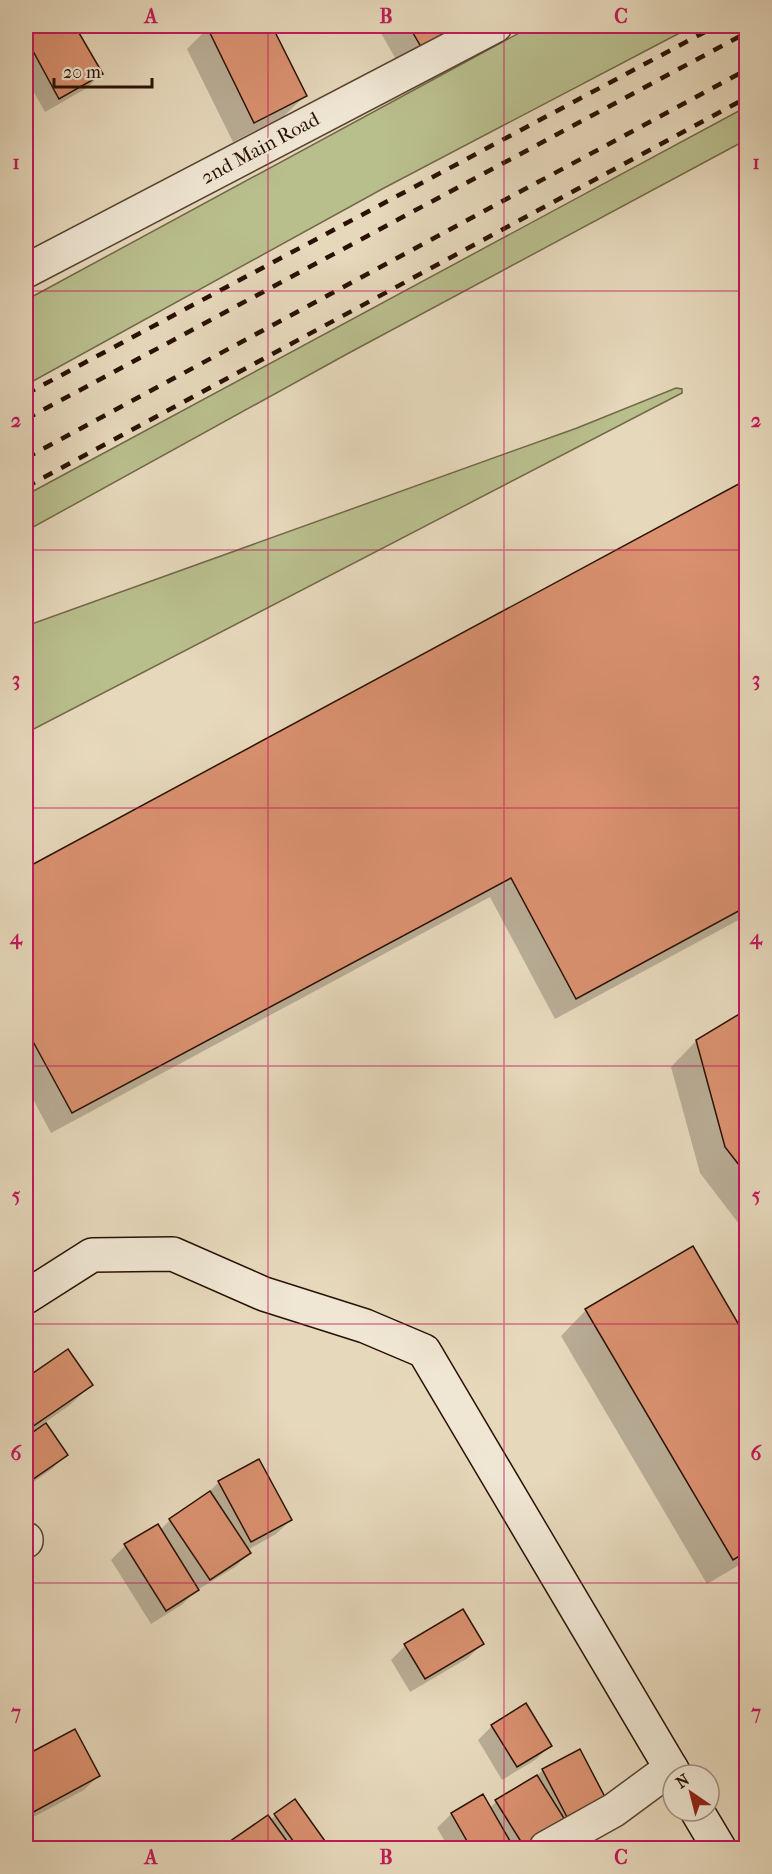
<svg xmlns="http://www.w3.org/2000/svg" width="772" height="1874" font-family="'IM FELL French Canon',serif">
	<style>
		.green { fill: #b9be8d; stroke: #726848; stroke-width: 1.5 }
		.shadow { fill: #0003 }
		.building { fill: #da9170; stroke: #2a1103; stroke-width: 1.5 }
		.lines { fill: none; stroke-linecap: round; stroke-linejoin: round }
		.minor-casing { stroke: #594331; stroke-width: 36 }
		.tertiary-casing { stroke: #594331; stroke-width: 36 }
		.secondary-casing { stroke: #2a1103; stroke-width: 36 }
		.minor { stroke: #efe6d3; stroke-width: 33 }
		.tertiary { stroke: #efe6d3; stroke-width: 33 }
		.secondary { stroke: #efe6d3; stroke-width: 33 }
		.rail { stroke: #2a1103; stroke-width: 4.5; stroke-dasharray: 10 10; stroke-linecap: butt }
		.grid { fill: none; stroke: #c2185b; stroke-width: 1.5; stroke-opacity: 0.55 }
		.labels { text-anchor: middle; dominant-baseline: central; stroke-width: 4.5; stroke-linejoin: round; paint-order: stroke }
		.street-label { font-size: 20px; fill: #2a1103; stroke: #efe6d3 }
		.neatline { fill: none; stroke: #c2185b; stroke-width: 2 }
		.grid-label { font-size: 20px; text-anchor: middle; font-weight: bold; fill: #c2185b }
	</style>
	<rect width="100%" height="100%" fill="#e6d8bb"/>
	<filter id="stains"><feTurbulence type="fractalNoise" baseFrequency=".00333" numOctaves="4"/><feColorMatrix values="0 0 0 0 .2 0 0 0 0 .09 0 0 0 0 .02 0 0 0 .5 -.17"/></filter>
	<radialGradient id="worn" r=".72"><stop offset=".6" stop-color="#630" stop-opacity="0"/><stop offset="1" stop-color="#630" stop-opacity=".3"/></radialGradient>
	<path class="green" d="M532,26H693L384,188L26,385V300Z
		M746,107V140L347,354L26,531V495Z
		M676,388L682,389V393L26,733V626L577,428Z"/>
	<path class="shadow" d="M26,26H74L101,74L87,88L45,112L26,78Z
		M213,26H270L305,96L284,116L233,142L187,49L208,28Z
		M377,26H469L403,72Z
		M746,481V916L555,1019L490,897L51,1133L26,1086V869Z
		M746,1012V1233L700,1173L671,1067L696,1041Z
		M692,1248L746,1340V1561L707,1584L561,1336L586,1310Z
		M68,1351L91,1385L70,1405L44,1423L66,1454L52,1469L29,1485L26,1480V1380Z
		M219,1482L291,1520L276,1534L247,1550L249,1553L235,1567L194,1592L183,1604L151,1624L111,1560L125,1546L160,1530L170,1520L206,1495Z
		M482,1644L468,1658L410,1692L391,1660L405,1646Z
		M492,1726L550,1746L535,1760L502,1780L478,1740Z
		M74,1731L98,1776L84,1790L26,1821V1757Z
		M543,1770L605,1799L532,1848H449L437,1828L451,1814L482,1796L490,1808L496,1802L535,1778Z
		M295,1801L328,1848H223L268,1817L270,1820Z"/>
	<path class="building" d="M26,26H75L103,74L59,99L26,38Z
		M210,26H272L307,96L254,123L207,27Z
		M409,26H471L424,52Z
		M746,480V907L576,999L511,878L72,1113L30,1036L26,1039V868Z
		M746,1010V1174L725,1147L696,1040Z
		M693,1246L746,1337V1552L733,1560L585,1309Z
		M68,1349L93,1385L26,1431V1378Z
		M46,1423L68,1455L26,1484V1437Z
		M259,1459L292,1520L251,1542L218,1481Z
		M210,1491L251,1553L210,1580L169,1519Z
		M158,1524L199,1590L166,1611L124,1544Z
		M463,1609L484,1644L425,1679L404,1644Z
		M526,1703L552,1746L517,1767L491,1725Z
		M75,1729L100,1776L26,1816V1755Z
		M580,1749L606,1799L568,1819L542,1769Z
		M537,1775L567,1823L525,1848L495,1800Z
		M483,1794L514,1848H471L451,1813Z
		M295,1799L330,1848H298L274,1814Z
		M268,1815L292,1848H229L226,1844Z"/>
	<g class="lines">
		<g class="minor-casing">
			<path id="minor" d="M26,1539V1541
				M546,1848L614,1810L671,1768"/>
		</g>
		<g class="tertiary-casing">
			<path id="tertiary" d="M26,271L495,26"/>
		</g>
		<g class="secondary-casing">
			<path id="secondary" d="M26,1297L92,1255L173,1254L264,1294L365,1326L424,1351L675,1775
				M697,1811L719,1848"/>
		</g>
		<use href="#minor" class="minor"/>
		<use href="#tertiary" class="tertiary"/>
		<use href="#secondary" class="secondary"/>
		<path class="rail" d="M26,394L716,26
			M26,419L746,33
			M26,458L746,70
			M26,487L746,98"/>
	</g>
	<path class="grid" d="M268,26V1848M504,26V1848M26,291H746M26,550H746M26,808H746M26,1066H746M26,1324H746M26,1583H746"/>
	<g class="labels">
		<g class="street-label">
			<text transform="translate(260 148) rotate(-28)">2nd Main Road</text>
		</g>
	</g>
	<rect width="772" height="1874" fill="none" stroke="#e6d8bb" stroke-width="66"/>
	<g transform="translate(691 1793) rotate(325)"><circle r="28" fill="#efe6d3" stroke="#a09180" stroke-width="1.5"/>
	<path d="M0-4.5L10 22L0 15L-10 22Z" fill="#8f2418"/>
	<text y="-9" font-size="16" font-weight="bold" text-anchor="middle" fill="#2a1103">N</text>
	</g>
	<path d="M54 78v9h98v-9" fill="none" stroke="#2a1103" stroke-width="3"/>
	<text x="63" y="78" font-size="18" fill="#2a1103" stroke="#efe6d3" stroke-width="4.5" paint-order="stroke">20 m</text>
	<rect x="33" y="33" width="706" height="1808" class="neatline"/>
	<g class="grid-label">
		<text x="151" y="23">A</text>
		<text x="386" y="23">B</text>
		<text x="621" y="23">C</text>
		<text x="16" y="169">1</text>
		<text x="756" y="169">1</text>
		<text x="16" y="427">2</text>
		<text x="756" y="427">2</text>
		<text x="16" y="686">3</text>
		<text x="756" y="686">3</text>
		<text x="16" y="944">4</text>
		<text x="756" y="944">4</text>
		<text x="16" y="1202">5</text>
		<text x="756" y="1202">5</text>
		<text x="16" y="1460">6</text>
		<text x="756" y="1460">6</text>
		<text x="16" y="1719">7</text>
		<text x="756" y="1719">7</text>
		<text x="151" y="1864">A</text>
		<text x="386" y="1864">B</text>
		<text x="621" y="1864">C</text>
	</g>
	<rect width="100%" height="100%" filter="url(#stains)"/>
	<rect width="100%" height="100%" fill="url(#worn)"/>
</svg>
